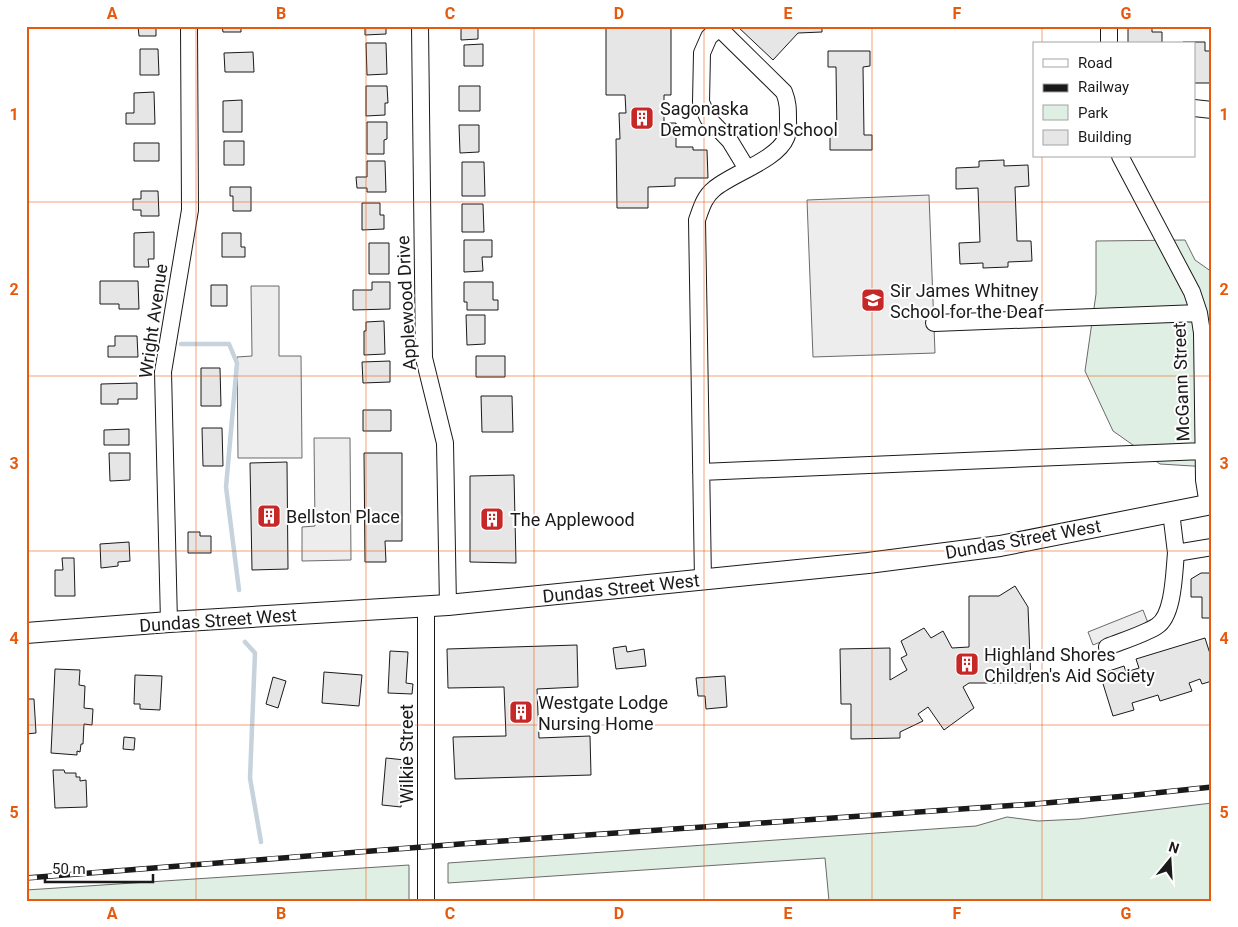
<svg xmlns="http://www.w3.org/2000/svg" width="1238" height="927" font-family="Roboto,sans-serif">
	<style>
		.green { fill: #e0efe3; stroke: #6a6a6a }
		.parking { fill: #ededed; stroke: #6a6a6a }
		.lines { fill: none; stroke-linecap: round; stroke-linejoin: round }
		.stream { stroke: #c6d2dc; stroke-width: 4.5 }
		.building { fill: #e6e6e6; stroke: #1a1a1a }
		.minor-casing { stroke: #1a1a1a; stroke-width: 18 }
		.major-casing { stroke: #1a1a1a; stroke-width: 22 }
		.minor { stroke: #fff; stroke-width: 16 }
		.major { stroke: #fff; stroke-width: 20 }
		.rail-casing { stroke: #1a1a1a; stroke-width: 5.5 }
		.rail { stroke: #fff; stroke-width: 4; stroke-dasharray: 11; stroke-linecap: butt }
		.grid { fill: none; stroke: #e8590c; stroke-width: 1; stroke-opacity: 0.55 }
		.labels { text-anchor: middle; dominant-baseline: central; stroke-width: 4; stroke-linejoin: round; paint-order: stroke }
		.poi-label { font-size: 18px; fill: #1a1a1a; stroke: #fff; text-anchor: start }
		.street-label { font-size: 18px; fill: #1a1a1a; stroke: #fff }
		.neatline { fill: none; stroke: #e8590c; stroke-width: 2 }
		.grid-label { font-size: 16px; text-anchor: middle; font-weight: bold; fill: #e8590c }
	</style>
	<rect width="100%" height="100%" fill="#fff"/>
	<path class="green" d="M1185,240L1195,260L1212,272V466L1209,467L1160,464L1113,431L1085,371L1096,294V241Z
		M1212,803V901H829L825,858L448,883V863L976,826L1007,817L1038,821L1079,819Z
		M409,865V901H26V890Z"/>
	<path class="parking" d="M929,195L935,353L813,357L807,200Z
		M251,286H279V356H301L302,458H238L237,357L252,356Z
		M314,438H350L351,560L302,561V527L315,526Z
		M1143,610L1148,623L1093,645L1088,632Z"/>
	<g class="lines">
		<path class="stream" d="M181,344H229L237,363L226,487L239,590
			M245,642L255,653L250,778L261,842"/>
	</g>
	<path class="building" d="M138,26H156V36H139Z
		M222,26H241V32H223Z
		M365,26H386V34L365,35Z
		M461,26H478V39L461,40Z
		M606,26H671V95H664V123H676V147H693V150H707L708,178H675V186L648,187V208H617L616,139H620L619,113H626L625,95H606Z
		M737,26H822V32L798,33L773,60Z
		M1031,26H1058V27L1031,28Z
		M1128,26H1152V32H1162V44H1128Z
		M1183,42H1205V51H1212V83H1194V44H1183Z
		M366,43H386L387,74L367,75Z
		M483,44V66H464V45Z
		M140,49H158L159,75H140Z
		M828,51H870V66L863,67L864,135H872V150H830V136H837L836,67H828Z
		M253,52L254,72H225L224,53Z
		M366,86H387L388,103H385V115L366,116Z
		M459,86H480V111H459Z
		M154,92L155,124H126V113H134V93Z
		M242,100V132H223V101Z
		M367,122H387V139L384,140V154H367Z
		M459,125H479V152L460,153Z
		M224,141H244V165H224Z
		M134,143H159V161H134Z
		M1004,160V166L1028,165L1029,186L1015,187L1017,241H1031L1032,261L1008,262V267L983,268V263L960,264L959,243L980,242L978,188L956,189V168L979,167V161Z
		M367,161H385L386,192H367V188H357L356,177H367Z
		M462,162H484L485,196H462Z
		M230,187H251V211H233V196H230Z
		M141,191H158L159,216H141V210H133V199H141Z
		M362,203H380V215H384V229L362,230Z
		M462,204H483L484,232H462Z
		M154,232V259H148L149,267H134V233Z
		M222,233H241V247H245V257H222Z
		M464,240H492V257H482L483,271L464,272Z
		M369,243H389V274H369Z
		M100,281H138L139,309H119V304H100Z
		M372,282H390V309L353,310V290H372Z
		M464,282H493V300H498V310H467V302H464Z
		M211,285H227V306H211Z
		M466,315H485V344L467,345Z
		M384,321L385,354L364,355V331H366V322Z
		M115,336H137L138,357H108V346H115Z
		M476,356H505V377H476Z
		M390,361V382L363,383L362,362Z
		M201,368H220L221,406H201Z
		M137,383V399H118V404H101V384Z
		M481,396H512L513,432H482Z
		M363,410H391V431H363Z
		M202,428H222L223,466H203Z
		M129,429V445H104V430Z
		M109,453H130V480L110,481Z
		M364,453H402V541H385L386,562H365Z
		M287,462L288,569L252,570L250,463Z
		M514,475L516,563L470,562V476Z
		M188,532H200V536H211V553H188Z
		M129,542L130,561L118,562V566L101,568L100,544Z
		M62,558H74L75,596H55V570H63Z
		M1201,573H1212V617L1210,618H1202V597H1191V579Z
		M1015,586L1028,607L1031,683H969L963,687L974,708L944,730L928,707L918,714L923,721L900,732V738L851,739V704H841L840,649L890,648V680L907,670L901,658L907,655L901,641L924,628L931,638L943,631L952,648L969,647V596H999Z
		M1205,638L1212,660V681L1202,684L1200,679L1189,683L1192,691L1160,701L1158,695L1132,703L1134,710L1113,716L1100,674L1124,666L1126,672L1139,668L1136,659Z
		M577,645L578,687L537,689L539,738L590,736L591,775L455,779L453,737L506,736L504,687L448,688L447,649Z
		M626,646L627,652L644,649L646,666L616,669L613,648Z
		M390,651L408,652L406,683L413,684L412,694L388,693Z
		M55,669L80,670L79,685L85,686L84,708L93,709L92,725L84,724L83,744H81L80,752L77,751V755L51,753Z
		M324,672L362,675L359,706L322,703Z
		M135,675L162,676L160,710L140,709V704H134Z
		M725,676L727,707L706,709L705,696H698L696,678Z
		M273,677L286,681L278,708L266,704Z
		M26,699H34L36,733L26,734Z
		M124,737L135,738L134,750L123,749Z
		M386,758L405,760L401,807L382,805Z
		M53,770H64L65,773H76V777H80V781L86,780L87,807L55,808Z"/>
	<g class="lines">
		<g class="minor-casing">
			<path id="minor" d="M420,26L424,358L445,443L448,605
				M1109,26V44
				M1194,108L1212,110
				M1120,156L1192,292L1199,313L1202,333L1204,480L1208,505
				M934,323L1199,313
				M701,472L1203,451
				M1171,512L1176,553L1212,547
				M703,580L697,220C701,209 704,197 714,189C731,174 777,160 786,138C789,132 788,125 788,119C788,109 788,102 784,92L719,28L709,37L702,53L701,102L708,118L730,141L747,169
				M426,607V901
				M169,622L163,372L190,210L189,26
				M1107,647C1122,641 1145,634 1157,626C1174,615 1174,572 1176,553"/>
		</g>
		<g class="major-casing">
			<path id="major" d="M26,633L169,622L448,605L868,563L1000,546L1212,504"/>
		</g>
		<use href="#minor" class="minor"/>
		<use href="#major" class="major"/>
		<g class="rail-casing">
			<path id="rail" d="M26,878L473,843L1034,804L1126,796L1212,787"/>
		</g>
		<use href="#rail" class="rail"/>
	</g>
	<path class="grid" d="M196,26V901M366,26V901M534,26V901M704,26V901M872,26V901M1042,26V44M1042,156V901M26,202H1212M26,376H1212M26,551H1212M26,725H1212"/>
	<defs>
		<g id="building-square" transform="scale(1.25)"><rect x="-9" y="-9" width="18" height="18" rx="4" fill="#c62828" stroke="#fff"/><path d="M-4-6H4V6H1V3H-1V6H-4ZM-2.5-4.3h1.7v1.8h-1.7ZM.8-4.3h1.7v1.8H.8ZM-2.5-1h1.7V.8h-1.7ZM.8-1h1.7V.8H.8Z" fill="#fff"/></g>
		<g id="school-square" transform="scale(1.25)"><rect x="-9" y="-9" width="18" height="18" rx="4" fill="#c62828" stroke="#fff"/><path d="M0-5L7-2L0 1L-7-2ZM-4 1L0 2.5L4 1V4Q0 6-4 4Z" fill="#fff"/></g>
	</defs>
	<g fill-rule="evenodd">
		<use href="#building-square" x="642" y="118"/>
		<use href="#school-square" x="873" y="300"/>
		<use href="#building-square" x="269" y="516"/>
		<use href="#building-square" x="492" y="519"/>
		<use href="#building-square" x="967" y="664"/>
		<use href="#building-square" x="521" y="712"/>
	</g>
	<g class="labels">
		<g class="poi-label">
			<text x="660" y="108">Sagonaska<tspan x="660" dy="21">Demonstration School</tspan></text>
			<text x="890" y="290">Sir James Whitney<tspan x="890" dy="21">School for the Deaf</tspan></text>
			<text x="286" y="516">Bellston Place</text>
			<text x="510" y="519">The Applewood</text>
			<text x="984" y="654">Highland Shores<tspan x="984" dy="21">Children's Aid Society</tspan></text>
			<text x="538" y="702">Westgate Lodge<tspan x="538" dy="21">Nursing Home</tspan></text>
		</g>
		<g class="street-label">
			<text transform="translate(406 303) rotate(-93)">Applewood Drive</text>
			<text transform="translate(153 321) rotate(-82)">Wright Avenue</text>
			<text transform="translate(1181 382) rotate(-92)">McGann Street</text>
			<text transform="translate(1023 539) rotate(-10)">Dundas Street West</text>
			<text transform="translate(621 588) rotate(-6)">Dundas Street West</text>
			<text transform="translate(218 620) rotate(-4)">Dundas Street West</text>
			<text transform="translate(406 754) rotate(-90)">Wilkie Street</text>
		</g>
	</g>
	<rect width="1238" height="927" fill="none" stroke="#ffffff" stroke-width="55"/>
	<rect x="1033" y="42" width="162" height="115" fill="#ffffff" stroke="#a3a3a3"/>
	<rect x="1043" y="59" width="25" height="8" fill="#ffffff" stroke="#a3a3a3"/>
	<text x="1078" y="68" font-size="15" fill="#1a1a1a">Road</text>
	<rect x="1043" y="84" width="25" height="8" fill="#1a1a1a" stroke="#a3a3a3"/>
	<text x="1078" y="92" font-size="15" fill="#1a1a1a">Railway</text>
	<rect x="1043" y="105" width="25" height="15" fill="#e0efe3" stroke="#a3a3a3"/>
	<text x="1078" y="118" font-size="15" fill="#1a1a1a">Park</text>
	<rect x="1043" y="130" width="25" height="15" fill="#e6e6e6" stroke="#a3a3a3"/>
	<text x="1078" y="142" font-size="15" fill="#1a1a1a">Building</text>
	<g transform="translate(1170 860) rotate(18)" stroke="#ffffff" stroke-width="4" paint-order="stroke">
	<path d="M0-4L9 19L0 12L-9 19Z" fill="#1a1a1a"/>
	<text y="-8" font-size="14" font-weight="bold" text-anchor="middle" fill="#1a1a1a">N</text>
	</g>
	<path d="M45 874v8h108v-8" fill="none" stroke="#1a1a1a" stroke-width="2.5"/>
	<text x="52" y="874" font-size="15" fill="#1a1a1a" stroke="#ffffff" stroke-width="4" paint-order="stroke">50 m</text>
	<rect x="28" y="28" width="1182" height="872" class="neatline"/>
	<g class="grid-label">
		<text x="112" y="19">A</text>
		<text x="281" y="19">B</text>
		<text x="450" y="19">C</text>
		<text x="619" y="19">D</text>
		<text x="788" y="19">E</text>
		<text x="957" y="19">F</text>
		<text x="1126" y="19">G</text>
		<text x="14" y="120">1</text>
		<text x="1224" y="120">1</text>
		<text x="14" y="295">2</text>
		<text x="1224" y="295">2</text>
		<text x="14" y="469">3</text>
		<text x="1224" y="469">3</text>
		<text x="14" y="644">4</text>
		<text x="1224" y="644">4</text>
		<text x="14" y="818">5</text>
		<text x="1224" y="818">5</text>
		<text x="112" y="919">A</text>
		<text x="281" y="919">B</text>
		<text x="450" y="919">C</text>
		<text x="619" y="919">D</text>
		<text x="788" y="919">E</text>
		<text x="957" y="919">F</text>
		<text x="1126" y="919">G</text>
	</g>
</svg>
